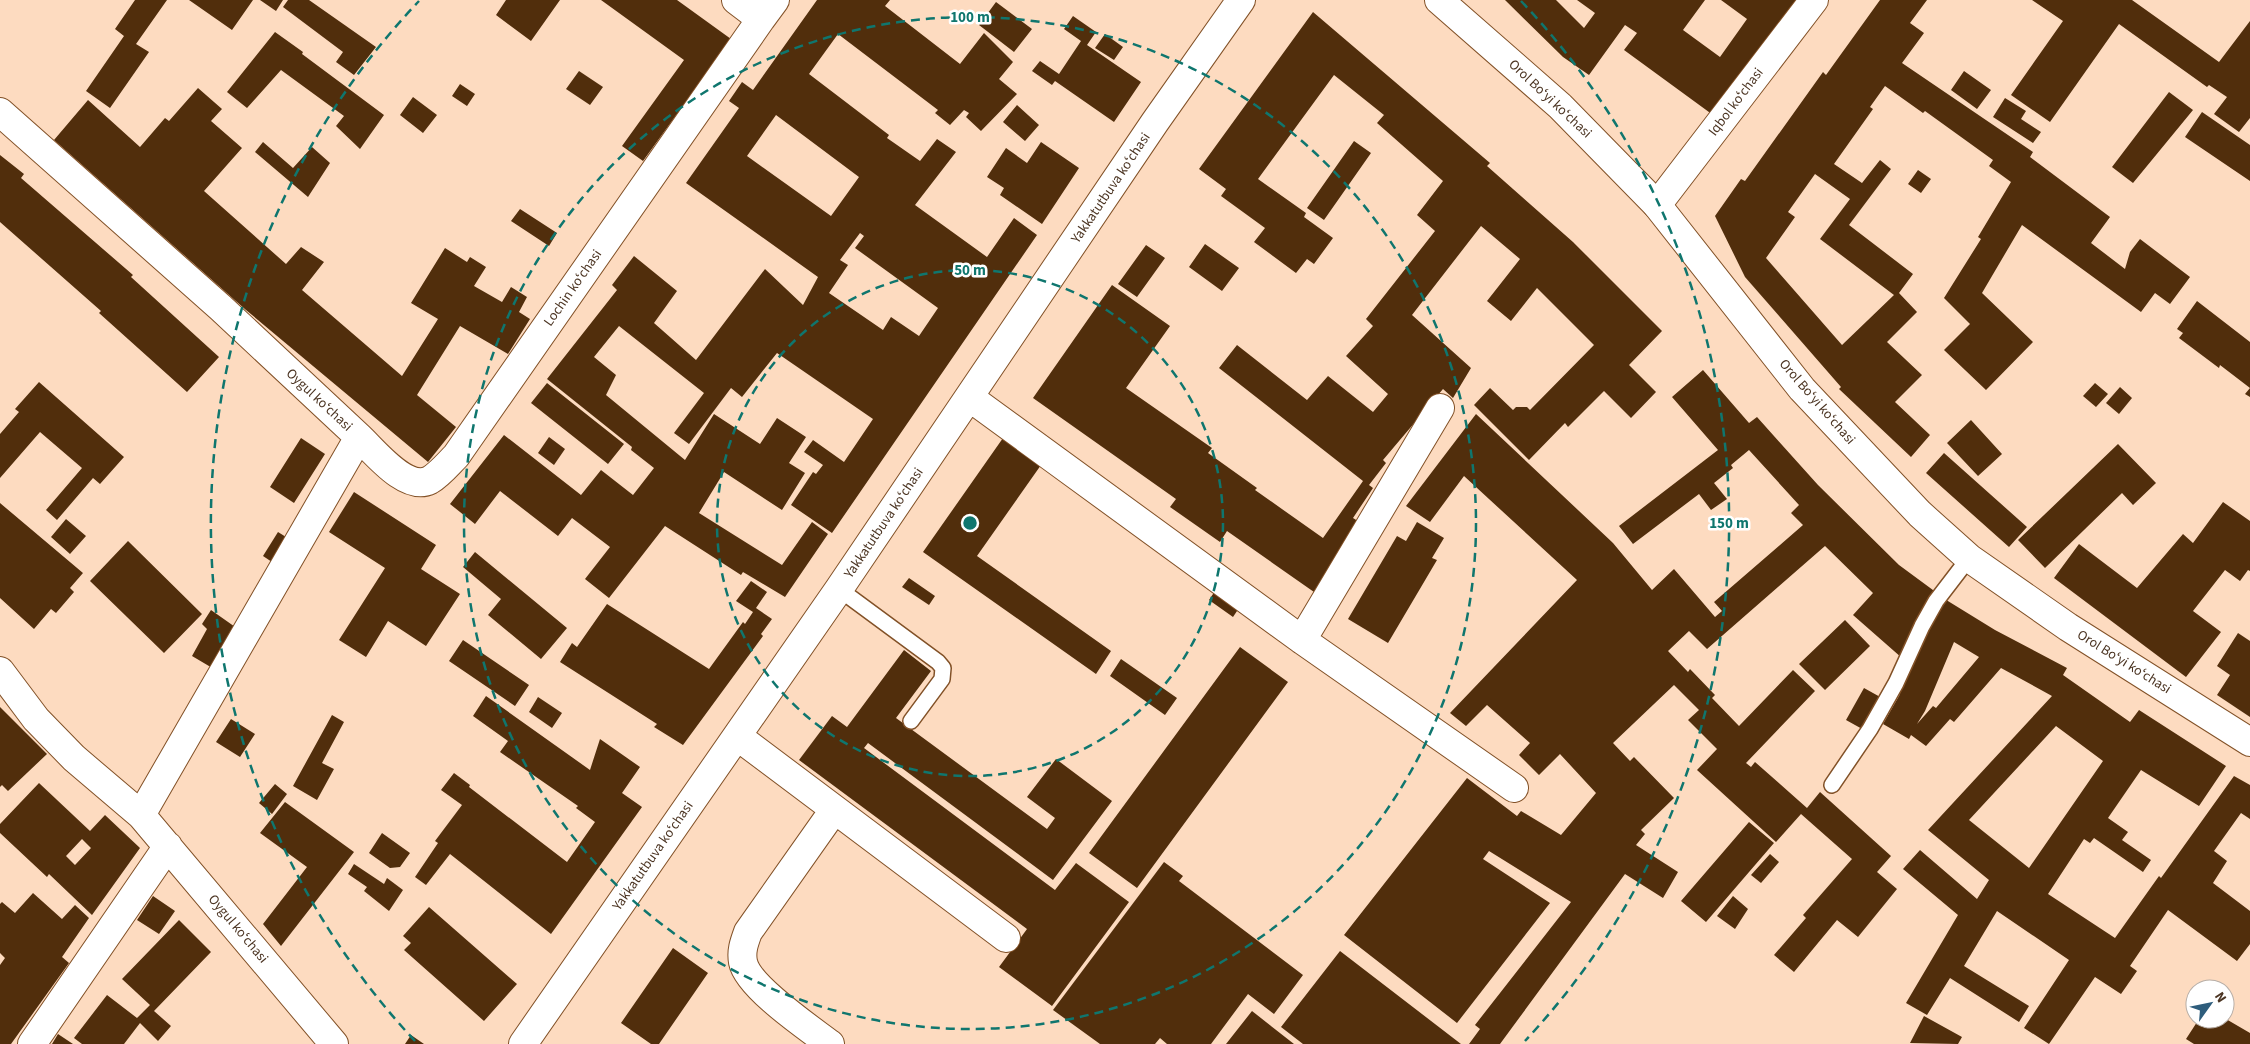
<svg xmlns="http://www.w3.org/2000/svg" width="2250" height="1044" font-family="'Source Sans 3',sans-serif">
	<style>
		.building { fill: #512e0c; fill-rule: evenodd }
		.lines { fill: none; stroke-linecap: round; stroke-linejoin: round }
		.service-casing { stroke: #825127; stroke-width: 18 }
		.minor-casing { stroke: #825127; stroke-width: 30 }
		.tertiary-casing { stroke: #825127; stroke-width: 30 }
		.service { stroke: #fff; stroke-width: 15 }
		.minor { stroke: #fff; stroke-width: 28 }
		.tertiary { stroke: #fff; stroke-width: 28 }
		.ring { fill: none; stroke: #0f766e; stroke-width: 2.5; stroke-dasharray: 9 6 }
		.labels { text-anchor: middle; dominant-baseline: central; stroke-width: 5; stroke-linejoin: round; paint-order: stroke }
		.street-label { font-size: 14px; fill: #4c3523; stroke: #fff }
		.centre { fill: #0f766e; stroke: #fff; stroke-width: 2.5 }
		.ring-label { font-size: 15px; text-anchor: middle; font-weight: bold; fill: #0f766e; stroke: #fff; stroke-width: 5; stroke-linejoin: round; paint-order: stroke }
	</style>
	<rect width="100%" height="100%" fill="#fddbc0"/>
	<path class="building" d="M135,0H167L136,44L149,52L110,108L86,91L124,36L115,29Z
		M189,0H253L232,30Z
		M260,0H283L276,11Z
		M288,0H309L376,47L354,75L336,62L343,52L283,7Z
		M506,0H560L531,41L496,15Z
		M601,0H677L731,39L643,161L622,146L684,60Z
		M817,0H890L885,6L960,64L984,33L1013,62L999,79L1017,94L981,131L966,117L969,113L964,110L950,125L935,113L938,110L838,34L809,74L889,135L887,138L920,161L937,139L956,152L915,205L987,257L1014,218L1037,235L832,533L791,505L813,472L816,474L823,465L804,452L813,440L844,462L873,419L777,353L742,397L731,388L689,444L674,433L704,393L619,326L594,357L616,375L606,395L685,460L714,414L760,444L777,418L806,437L789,463L805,473L782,510L724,472L699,513L782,565L812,522L828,534L785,597L743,572L741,575L665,526L609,598L585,579L610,547L572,518L558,536L500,491L475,524L450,504L504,435L581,495L601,470L633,495L654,468L631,450L632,447L547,379L617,290L612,285L634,256L677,291L654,323L696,360L765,269L803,305L818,277L686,183L739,108L729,101L742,82L753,90ZM776,115L859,177L831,216L747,156ZM860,233L864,236L855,248L938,308L919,336L891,317L883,330L829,293L848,265L840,260Z
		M1505,0H1556L1584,28L1595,13L1577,0H1705L1683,30L1720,57L1747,19L1721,0H1797L1713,115L1624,50L1637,33L1625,25L1589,75L1563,57Z
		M1880,0H1927L1910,23L1924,33L1902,63L2033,152L2030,157L2110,217L2091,243L2125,269L2130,252L2140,239L2190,277L2170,304L2155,293L2141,312L2022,225L1982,293L2033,342L1986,390L1944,350L1970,324L1944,298L1981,239L1978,237L2011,182L1989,166L1993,160L1925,111L1923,113L1885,86L1870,107L1873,109L1834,164L1862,183L1880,160L1891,169L1849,225L1913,274L1899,293L1917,312L1887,342L1922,375L1895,402L1930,435L1911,457L1839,389L1841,387L1745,277L1715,216L1741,179L1745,181L1823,72L1826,75ZM1815,174L1850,199L1820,239L1894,295L1842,345L1766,258L1795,217L1788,212Z
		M2032,0H2132L2219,62L2250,21V118L2239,132L2214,114L2227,97L2209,85L2207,87L2119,24L2050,122L2011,95L2063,21Z
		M996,2L1032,29L1014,52L979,25Z
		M1313,12L1490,163L1487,166L1573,242L1662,331L1629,365L1656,392L1631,418L1604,391L1568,427L1565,423L1529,460L1474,405L1490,388L1513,410L1516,407H1527L1530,410L1594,345L1537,288L1511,321L1487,301L1520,259L1481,226L1412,315L1471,368L1453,398L1443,389L1383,460L1386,463L1369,485L1373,488L1353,518L1361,523L1314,592L1227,531L1220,542L1170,507L1176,499L1033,398L1112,285L1170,326L1126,388L1212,448L1208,453L1257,488L1255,490L1323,538L1363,481L1219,368L1237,345L1307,400L1328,376L1373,412L1388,394L1346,356L1373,326L1366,319L1435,231L1417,215L1443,181L1377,123L1384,115L1334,75L1258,179L1306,213L1304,217L1333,238L1314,264L1307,259L1296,273L1254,242L1265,228L1221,196L1226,189L1199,169Z
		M1073,16L1096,32L1087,45L1141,82L1114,122L1055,81L1052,85L1032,71L1040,61L1059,74L1081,41L1064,29Z
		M275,32L303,52L302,54L384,115L360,149L336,126L344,116L281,70L247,108L227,92Z
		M1105,34L1123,47L1114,60L1095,48Z
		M579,71L603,87L590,105L566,89Z
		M1964,71L1991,90L1977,109L1951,90Z
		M460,84L475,94L467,106L452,96Z
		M198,88L222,109L211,121L242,148L204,191L286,264L301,247L324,262L302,290L402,376L438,319L411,303L445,248L467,262L470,257L486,267L474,286L502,302L511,287L527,297L519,312L530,319L508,354L460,326L417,395L456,427L428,462L246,310L54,140L88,100L140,147L165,118L169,121Z
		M2169,92L2193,110L2133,183L2112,167Z
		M413,97L437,115L423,133L400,115Z
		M2005,98L2026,111L2021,119L2041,132L2033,143L1993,117Z
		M1017,105L1039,125L1025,141L1003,122Z
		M2202,112L2250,145V181L2185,137Z
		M1354,141L1371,153L1324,220L1307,208Z
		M263,142L293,168L312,147L330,163L308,197L255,152Z
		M1041,142L1079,168L1042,224L1000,195L1004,188L987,177L1006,148L1027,163Z
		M0,155L24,174L21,178L133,275L131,277L219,357L187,392L99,313L101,311L0,222Z
		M1918,170L1931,179L1921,193L1908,184Z
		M520,209L557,233L549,246L511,221Z
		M1205,244L1239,268L1222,291L1189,267Z
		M1146,245L1165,258L1137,297L1118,284Z
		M2197,301L2250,342V397L2245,394L2250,388L2220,365L2219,368L2179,338L2183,333L2177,329Z
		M1703,370L1749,423L1757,417L1818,485L1899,565L1937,593L1902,658L1853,615L1873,593L1825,546L1707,649L1689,631L1668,651L1688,672L1690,669L1715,695L1712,698L1739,726L1793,670L1815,691L1746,763L1751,767L1755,762L1807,808L1820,792L1891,856L1877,872L1897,889L1858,937L1837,920L1794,972L1774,955L1806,918L1803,915L1852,859L1801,814L1776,842L1697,770L1717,749L1688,720L1699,710L1674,685L1613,743L1630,761L1634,757L1674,798L1641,830L1645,834L1636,845L1678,872L1663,898L1625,874L1500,1044H1469L1480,1029L1475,1025L1571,902L1489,851L1483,859L1550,903L1457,1023L1344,935L1467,778L1517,816L1521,811L1561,835L1596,793L1560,754L1539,775L1519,755L1530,743L1487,705L1466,726L1450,713L1577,580L1464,476L1430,522L1406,506L1476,414L1613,543L1652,590L1674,569L1715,617L1722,611L1714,602L1803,525L1791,513L1799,505L1749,450L1731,465L1733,468L1714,483L1727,499L1711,510L1699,494L1633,544L1619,526L1718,450L1672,397Z
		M39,382L124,457L100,484L93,478L57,520L46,510L82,468L40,432L0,478V434L19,412L15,409Z
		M547,383L624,444L608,464L531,403Z
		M2095,383L2108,394L2096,407L2083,396Z
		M2120,387L2132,398L2119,414L2106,403Z
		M1971,420L2002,454L1978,476L1947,443Z
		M549,437L565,449L554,465L538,453Z
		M301,438L325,454L294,503L270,487Z
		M1003,438L1041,465L977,556L1111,651L1096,674L923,552Z
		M2118,444L2156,483L2133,505L2122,493L2045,568L2018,540Z
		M1944,453L2027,527L2009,547L1926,473Z
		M354,492L436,545L421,569L460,594L426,646L388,621L366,657L339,640L385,568L329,532Z
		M2223,502L2250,521V571L2248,570L2240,581L2225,570L2193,611L2221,632L2186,677L2054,578L2079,544L2137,588L2183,534L2193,543Z
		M0,503L83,573L70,588L74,592L56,613L51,609L34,629L0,598Z
		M66,519L86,536L70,554L51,537Z
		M1417,522L1444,538L1432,558L1437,560L1388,643L1348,619L1397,536L1406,541Z
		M278,532L294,542L278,566L263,556Z
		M128,541L202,614L164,653L90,581Z
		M475,552L567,628L541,659L488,615L501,599L463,567Z
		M909,578L935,596L929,605L902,587Z
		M751,581L767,592L756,608L772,619L761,634L763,636L683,745L654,727L657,724L560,662L572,643L577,647L607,604L709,669L743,622L745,624L753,612L736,601Z
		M1217,588L1241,605L1233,617L1209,600Z
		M1943,598L1995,630L2067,668L2063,675L2130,722L2139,710L2226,766L2199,806L2141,770L2108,818L2128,832L2122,840L2151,860L2143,872L2094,838L2090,843L2084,839L2048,894L2115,938L2159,876L2161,878L2234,776L2250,785V819L2241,813L2214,851L2227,861L2213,883L2250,911V944L2237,961L2168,910L2130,966L2137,971L2121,994L2095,977L2049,1044L2024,1028L2069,960L1997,911L1964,966L2029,1006L2019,1022L1950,978L1927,1015L1906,1003L1958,915L1903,869L1920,850L1977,899L1989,880L1928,830L2052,696L2001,668L1954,722L1950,719L1926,746L1911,735L1909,739L1883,724L1899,696L1927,625ZM1954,642L1979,657L1936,708L1933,706L1917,724L1925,711ZM2056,726L2103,761L2029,868L1969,820Z
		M211,610L238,629L214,669L192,656L207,629L202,624Z
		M1845,620L1870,646L1825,690L1799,664Z
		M2238,633L2250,641V717L2217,695L2230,675L2217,666Z
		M463,640L529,685L515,706L449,661Z
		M1240,647L1288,682L1137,888L1089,853Z
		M904,650L931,671L896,718L1047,829L1055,818L1027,797L1056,759L1112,801L1053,880L868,743L864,748L1055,890L1076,863L1129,902L1052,1006L999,967L1027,929L799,760L832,716L847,727Z
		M1121,659L1177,698L1165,715L1110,676Z
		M1864,688L1882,698L1864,730L1846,720Z
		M486,696L590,770L600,739L640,767L622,793L642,807L551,934L450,854L426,885L415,877L438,843L435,841L462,805L441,790L454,773L470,785L469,787L567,862L595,822L576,808L578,806L500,752L508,741L473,716Z
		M538,697L562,713L552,728L529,712Z
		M0,707L47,754L8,791L2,785L0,787Z
		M332,715L344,722L322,763L334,769L317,800L293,786Z
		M231,719L255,734L240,757L216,742Z
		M39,783L90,831L105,815L140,848L92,915L49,874L47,877L0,833V824ZM82,839L91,848L75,865L66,856Z
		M275,784L287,794L272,814L259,803Z
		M285,802L354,852L281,946L263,924L307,867L260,833Z
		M1749,822L1774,843L1706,922L1681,901Z
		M382,833L410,853L400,867L390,868L369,853Z
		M1770,854L1779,862L1761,883L1751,875Z
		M1164,862L1183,876L1179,881L1303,975L1274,1014L1248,994L1211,1044H1167L1160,1038L1155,1044H1100L1053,1010Z
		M354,864L384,884L387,878L403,890L389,911L364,891L367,887L348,874Z
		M33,893L62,919L75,905L89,918L62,957L69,963L11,1044H0V965L5,958L0,953V904L2,902L15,913Z
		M153,896L175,911L159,934L137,920Z
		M1733,896L1748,909L1735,929L1717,916Z
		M429,907L517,984L484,1021L404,950L411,943L403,936Z
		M179,920L211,952L154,1011L171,1026L158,1041L140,1023L124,1044H82L74,1038L107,995L137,1018L150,1005L122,979Z
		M673,948L708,973L659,1044H651L621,1023Z
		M1340,951L1461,1044H1303L1281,1027Z
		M1252,1011L1294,1044H1226Z
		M1924,1016L1962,1037L1958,1044L1910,1043Z
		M2199,1019H2226L2250,1033V1044H2194L2186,1039Z
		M58,1034L73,1044H52Z
		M411,1035L424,1044H405Z"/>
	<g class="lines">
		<g class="service-casing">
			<path id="service" d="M839,589L938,662L943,668L942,679L911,721
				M1832,785L1870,729L1896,683L1922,626L1936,601L1969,558"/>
		</g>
		<g class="minor-casing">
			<path id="minor" d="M736,0L761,19L775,0
				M0,112L221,308L359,437L141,815
				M1657,205L1814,0
				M969,397L1302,640L1514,788
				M359,437C375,452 406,492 430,480C440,474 448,464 456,456L761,19
				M1302,640L1440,408
				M0,671L36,719L74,758L141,815L334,1044
				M737,736L1006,938
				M32,1044L168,846
				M523,1044L839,589L1155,122L1241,0
				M830,1044C809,1028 748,987 743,962C741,951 744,943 748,932L834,810"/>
		</g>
		<g class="tertiary-casing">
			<path id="tertiary" d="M1439,0L1560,106L1657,205L1802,389L1920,514L1969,558L2068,627L2250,742"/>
		</g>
		<use href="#service" class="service"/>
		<use href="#minor" class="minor"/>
		<use href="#tertiary" class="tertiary"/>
	</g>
	<g class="ring">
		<circle cx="970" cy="523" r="253"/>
		<circle cx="970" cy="523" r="506"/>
		<path d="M415 1041A759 759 0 0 1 419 1M1521 1A759 759 0 0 1 1525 1041"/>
	</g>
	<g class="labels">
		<g class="street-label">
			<text transform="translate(1550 99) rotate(43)">Orol Boʻyi koʻchasi</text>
			<text transform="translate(1736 102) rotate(-53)">Iqbol koʻchasi</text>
			<text transform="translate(1111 188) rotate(-56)">Yakkatutbuva koʻchasi</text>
			<text transform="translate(573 288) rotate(-55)">Lochin koʻchasi</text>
			<text transform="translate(319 400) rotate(43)">Oygul koʻchasi</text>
			<text transform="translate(1817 402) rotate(49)">Orol Boʻyi koʻchasi</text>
			<text transform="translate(884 523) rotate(-56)">Yakkatutbuva koʻchasi</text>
			<text transform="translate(2124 662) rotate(32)">Orol Boʻyi koʻchasi</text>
			<text transform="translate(653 856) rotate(-55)">Yakkatutbuva koʻchasi</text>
			<text transform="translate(238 929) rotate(50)">Oygul koʻchasi</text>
		</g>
	</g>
	<circle cx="970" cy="523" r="8" class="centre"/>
	<g class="ring-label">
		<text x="970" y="22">100 m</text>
		<text x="970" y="275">50 m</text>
		<text x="1729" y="528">150 m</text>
	</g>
	<g transform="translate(2210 1004) rotate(57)"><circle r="24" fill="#ffffff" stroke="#b7aea7"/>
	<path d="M0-4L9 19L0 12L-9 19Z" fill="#2e5d7c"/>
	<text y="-8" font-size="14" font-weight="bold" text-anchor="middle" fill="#4c3523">N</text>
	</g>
</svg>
